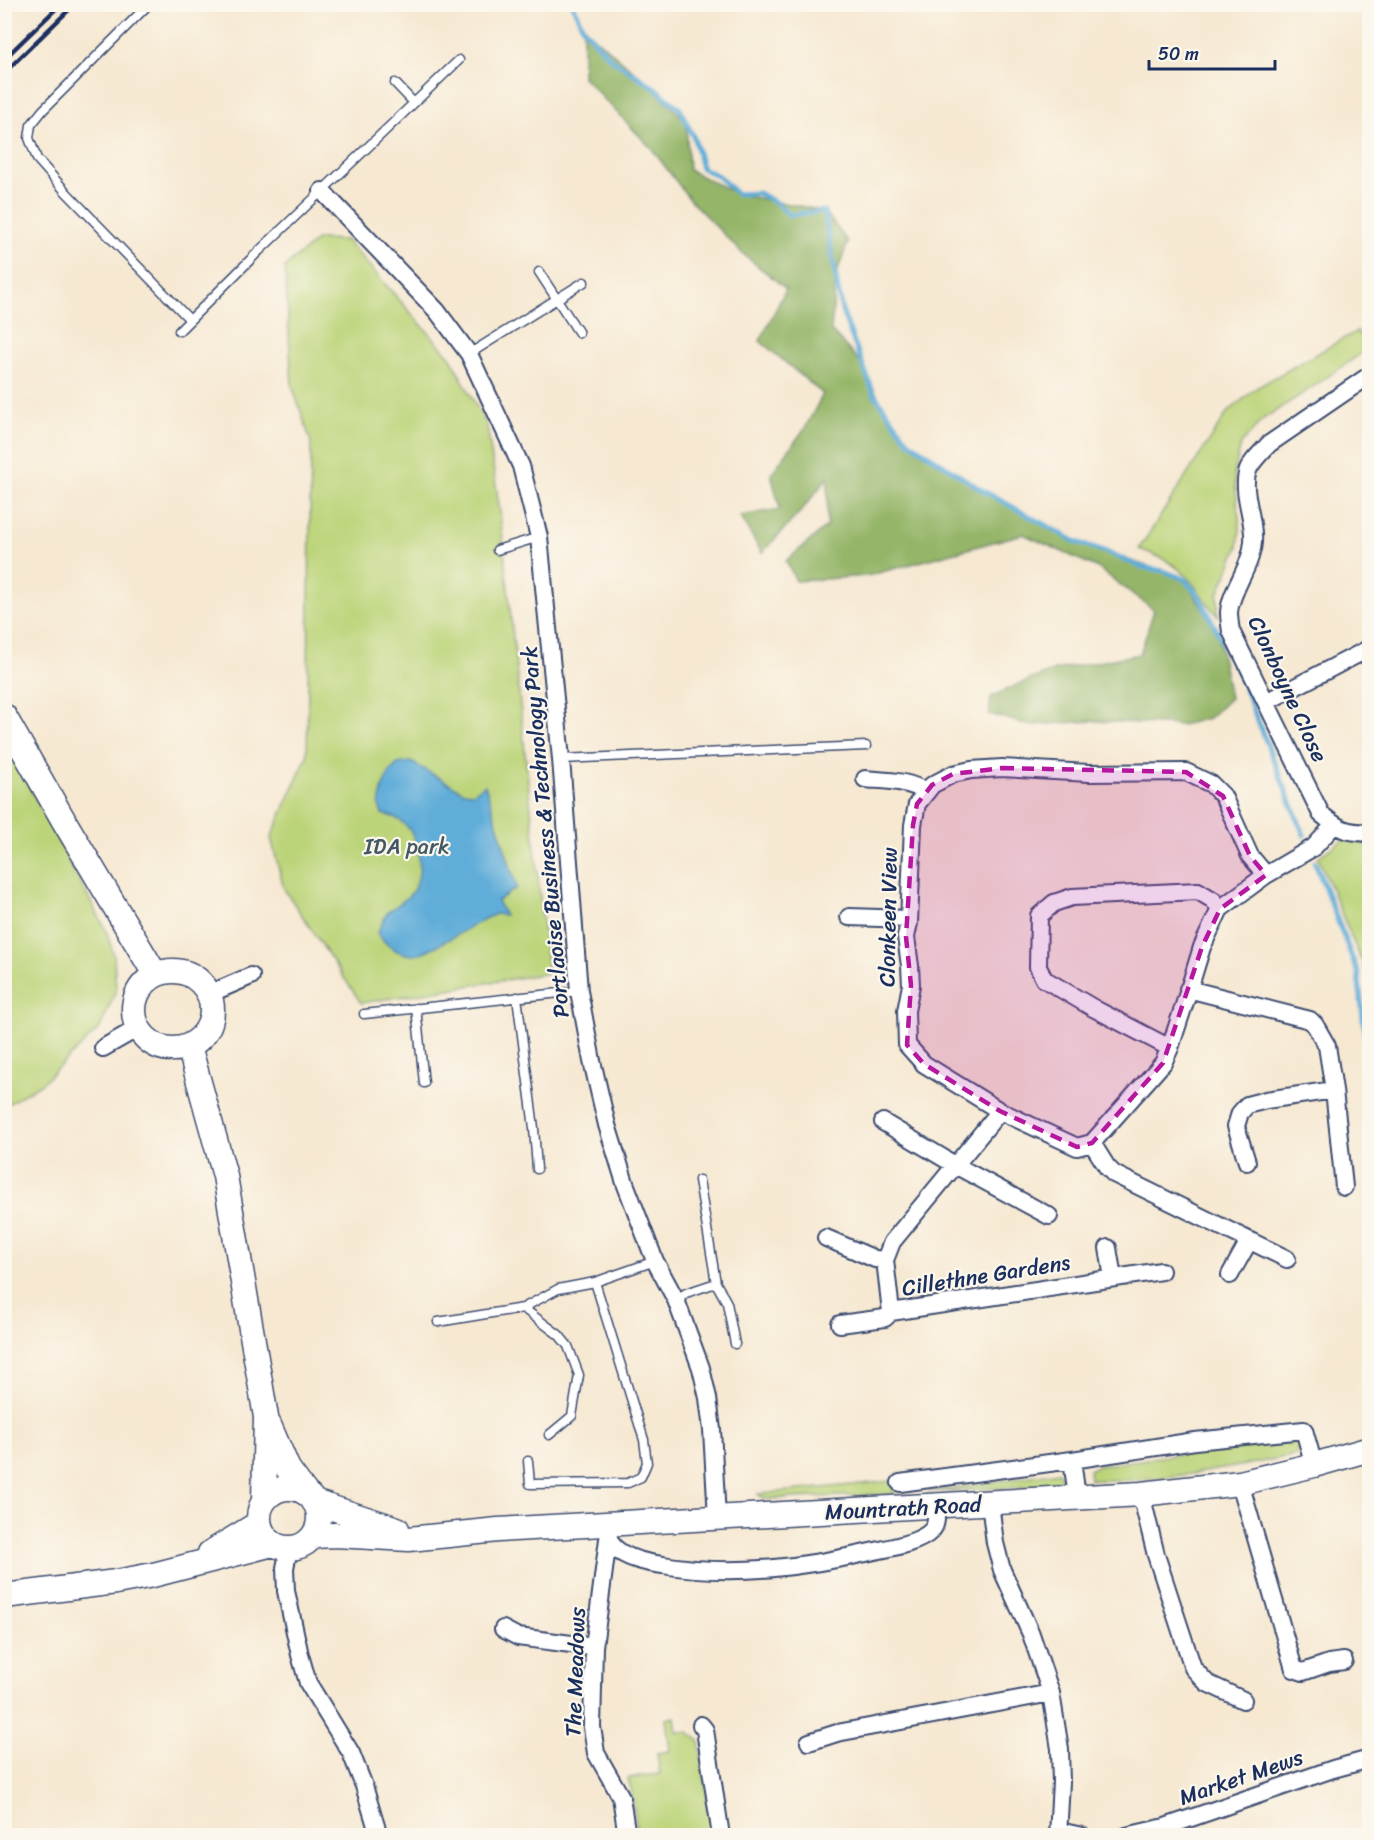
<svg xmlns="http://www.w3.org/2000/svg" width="1374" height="1840" font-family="Sriracha,sans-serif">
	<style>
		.green { fill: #bcd479; stroke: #6c826c; stroke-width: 1.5 }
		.forest { fill: #95b669; stroke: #587264; stroke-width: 1.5 }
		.water { fill: #60add9; stroke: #3e6e9c; stroke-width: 1.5 }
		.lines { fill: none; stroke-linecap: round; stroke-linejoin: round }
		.stream { stroke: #60add9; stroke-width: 5 }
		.lane-casing { stroke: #3c4b6f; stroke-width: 11 }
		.street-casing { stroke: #3c4b6f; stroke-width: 20 }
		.secondary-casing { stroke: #3c4b6f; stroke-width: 27 }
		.lane { stroke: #fff; stroke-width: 8 }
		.street { stroke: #fff; stroke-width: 16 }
		.secondary { stroke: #fff; stroke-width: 24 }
		.rail { stroke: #1b2f5e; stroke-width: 4.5 }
		.marked { fill: #b5179e; fill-opacity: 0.2; stroke: #b5179e; stroke-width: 4.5; stroke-dasharray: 12 8; stroke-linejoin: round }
		.labels { text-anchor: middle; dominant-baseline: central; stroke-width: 4.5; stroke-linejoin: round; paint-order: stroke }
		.street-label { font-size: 22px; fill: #1b2f5e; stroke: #fbf7ec }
		.park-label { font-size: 22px; fill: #435865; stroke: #fbf7ec }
	</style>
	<rect width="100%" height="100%" fill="#fbf7ec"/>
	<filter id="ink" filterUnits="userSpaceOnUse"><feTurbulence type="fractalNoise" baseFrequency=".0167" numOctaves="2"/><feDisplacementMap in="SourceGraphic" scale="12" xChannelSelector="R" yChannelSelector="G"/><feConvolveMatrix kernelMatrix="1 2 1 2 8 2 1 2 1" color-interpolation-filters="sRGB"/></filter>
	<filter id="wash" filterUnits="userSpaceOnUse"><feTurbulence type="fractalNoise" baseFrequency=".008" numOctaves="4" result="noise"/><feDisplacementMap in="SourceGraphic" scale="24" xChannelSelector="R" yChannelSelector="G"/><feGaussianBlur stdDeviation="1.35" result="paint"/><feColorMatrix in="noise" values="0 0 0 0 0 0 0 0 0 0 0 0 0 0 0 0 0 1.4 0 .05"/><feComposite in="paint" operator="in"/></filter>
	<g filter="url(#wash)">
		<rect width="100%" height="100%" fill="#f6e8d1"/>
		<path class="green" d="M318,239L346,240L451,358L487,426L500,512L548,973L361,1003L284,889L271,838L307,756L311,442L292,385L285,267Z
			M1357,331L1369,348L1307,391L1263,419L1241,444L1234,473L1240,528L1238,547L1218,594V616C1206,604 1199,590 1188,578C1175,563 1158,555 1139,549L1227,413L1256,388Z
			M4,740L106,930L114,956L116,990L100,1028L42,1083L5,1106Z
			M1350,835L1369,847V979L1318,857Z
			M1294,1438L1300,1443L1296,1455C1229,1468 1159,1483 1090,1480L1089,1470L1097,1466Z
			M1058,1472L1063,1479L1060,1485L928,1492Z
			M892,1481L894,1494L765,1499L758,1494Z
			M675,1717L677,1732H688L699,1740L713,1835H638L631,1790L628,1778L660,1774L657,1753L670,1751L666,1719Z"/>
		<path class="forest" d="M583,28L648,83L686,121L689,170L737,194L824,211L848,242L836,275L831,331L862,364L882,405L908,441L993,496L1076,542L1184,579L1217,630L1230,698L1209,718L1181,725L1093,721L1029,725L989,714L991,697L1019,684L1055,670L1140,654L1154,610L1098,568L1023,534L867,576L796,581L786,561L827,526L828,477L802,510L762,553L740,516L780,509L771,474L805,428L823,394L760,341L786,289L743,254L690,200L652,149L583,77Z"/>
		<path class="water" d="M411,762L464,792L473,793L485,785L517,888L497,901L505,915L496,914L486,918C473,925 422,957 411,955C396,953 385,944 377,933C381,927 384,917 388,912C397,904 410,899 415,887C424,870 419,835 403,823C397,817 390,816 382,814L379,805L383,786L389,774L397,764Z"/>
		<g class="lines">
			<path class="stream" d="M572,4L583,28L611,59L655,88L680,109L694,138L702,168L718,176L737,194L758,193L777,203L789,215L824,211L842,311L874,394L908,441L980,489L1076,542L1104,551L1141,567L1164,571L1184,579L1199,596L1238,672L1304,835
				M1315,862L1358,973L1370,1078"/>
		</g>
	</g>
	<g filter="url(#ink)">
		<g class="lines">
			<g class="lane-casing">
				<path id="lane" d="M149,4L43,110L31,125L29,138L37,159L67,193L190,320
					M395,83L414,103
					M539,272L579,333
					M179,331L259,251L459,60
					M469,354L584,282
					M497,550L539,537
					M561,759L866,746
					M517,997L534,1128L537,1169
					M416,1008L424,1083
					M364,1014L579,991
					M699,1180L716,1283L727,1303L735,1344
					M676,1300L686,1293L716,1283
					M523,1308L559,1335L568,1346L579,1375L572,1416L549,1435
					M438,1322L523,1308L558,1289L595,1282
					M528,1461L530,1484L628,1483L641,1477L647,1463L644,1440L595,1282L655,1261"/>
			</g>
			<g class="street-casing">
				<path id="street" d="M322,191L437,311L469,354L521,466L539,537L561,759L579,991L592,1061L607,1125L625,1183L655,1261L676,1300L701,1368L708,1398L712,1430L717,1518
					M1370,375L1269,444C1262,452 1250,462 1247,473C1242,496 1255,519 1253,542C1251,568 1231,589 1229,612C1229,618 1230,625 1231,631L1321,814C1340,830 1345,832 1370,833
					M1266,702L1370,648
					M865,779C887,781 907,780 926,792
					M849,917L909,919
					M1188,989L1310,1020L1315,1025L1327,1046L1334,1090L1344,1187
					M209,994L251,976
					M103,1048L138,1028
					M1170,1048L1095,1009L1044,979L1038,967L1039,916L1054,903L1072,897L1198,891L1213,900L1220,909
					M1000,1111L892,1242L885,1260L891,1312L1161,1271
					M883,1122L955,1165L1049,1216
					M1092,1143L1077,1147L1000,1111L924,1064L907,1045L906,1011L911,985L910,966L906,937L909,923L913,825L917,804L932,785L953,774L971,770L1002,768L1089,773L1186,772L1211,784L1223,796L1250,856L1266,875
					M1092,1143L1163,1063L1170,1048L1186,999L1202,947L1220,909L1266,875L1314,847L1334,825
					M1092,1143L1107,1167L1114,1174L1287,1259
					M1247,1162L1236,1126L1240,1113L1247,1105L1266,1100L1334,1090
					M826,1238L875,1259L885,1260
					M1108,1248L1113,1278
					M1230,1275L1249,1241
					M840,1324L885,1318L891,1312
					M1072,1460L1077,1497
					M900,1483L1072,1460L1195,1441L1304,1430L1314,1465
					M1240,1483L1294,1669L1303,1672L1329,1663L1344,1661
					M1141,1494L1156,1555L1193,1668L1207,1683L1243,1700
					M990,1503L995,1543L1002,1570L1031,1634L1051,1693L1060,1749L1061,1782L1058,1836
					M607,1524C608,1534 608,1542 616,1549C628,1559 647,1563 663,1565C733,1577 806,1567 875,1551C890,1548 920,1543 931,1531C938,1524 936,1515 935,1506
					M608,1539L594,1647L592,1727L596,1753L621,1797L627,1836
					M289,1548L285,1568L286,1591L300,1655L308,1683L351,1753L364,1786L379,1836
					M503,1629L518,1637L594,1647
					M701,1725L705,1730L721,1836
					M809,1742L837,1733L1051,1693
					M1059,1831L1082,1836
					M1126,1836L1165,1827L1333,1769L1370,1759"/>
			</g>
			<g class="secondary-casing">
				<path id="secondary" d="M4,716L64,821L155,974
					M134 1010a39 39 0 1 1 78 0a39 39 0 1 1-78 0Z
					M189,1046L225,1176L266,1417L264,1501
					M269,1425L288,1469L305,1492
					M259 1518a30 30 0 1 1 60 0a30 30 0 1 1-60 0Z
					M314,1502L397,1529
					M313,1536L335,1535L409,1539L498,1530L1141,1494L1240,1483L1314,1465L1370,1449
					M210,1553L259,1523
					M4,1596L116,1582L153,1575L273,1544"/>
			</g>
			<use href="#lane" class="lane"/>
			<use href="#street" class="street"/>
			<use href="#secondary" class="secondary"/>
			<path class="rail" d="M4,59L61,4
				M4,73L75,4"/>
		</g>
	</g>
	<path class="marked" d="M1002,768L1186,772L1223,796L1250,856L1266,875L1220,909L1202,947L1163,1063L1092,1143L1077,1147L1000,1111L924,1064L907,1045L911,985L906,937L913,825L917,804L932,785L953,774Z"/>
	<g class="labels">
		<g class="street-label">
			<text transform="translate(1288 689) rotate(65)">Clonboyne Close</text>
			<text transform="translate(545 832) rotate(-95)">Portlaoise Business &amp; Technology Park</text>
			<text transform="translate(888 917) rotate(-89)">Clonkeen View</text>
			<text transform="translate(986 1275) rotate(-9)">Cillethne Gardens</text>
			<text transform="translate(903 1508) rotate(-3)">Mountrath Road</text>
			<text transform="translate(575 1672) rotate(-88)">The Meadows</text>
			<text transform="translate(1241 1777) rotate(-19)">Market Mews</text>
		</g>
		<g class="park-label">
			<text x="407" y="846">IDA park</text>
		</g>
	</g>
	<rect width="1374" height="1840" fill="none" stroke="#fbf7ec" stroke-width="24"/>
	<path d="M1149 60v9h126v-9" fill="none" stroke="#1b2f5e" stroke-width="3"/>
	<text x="1158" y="60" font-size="18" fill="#1b2f5e" stroke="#fbf7ec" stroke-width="4.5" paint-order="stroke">50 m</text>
</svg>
